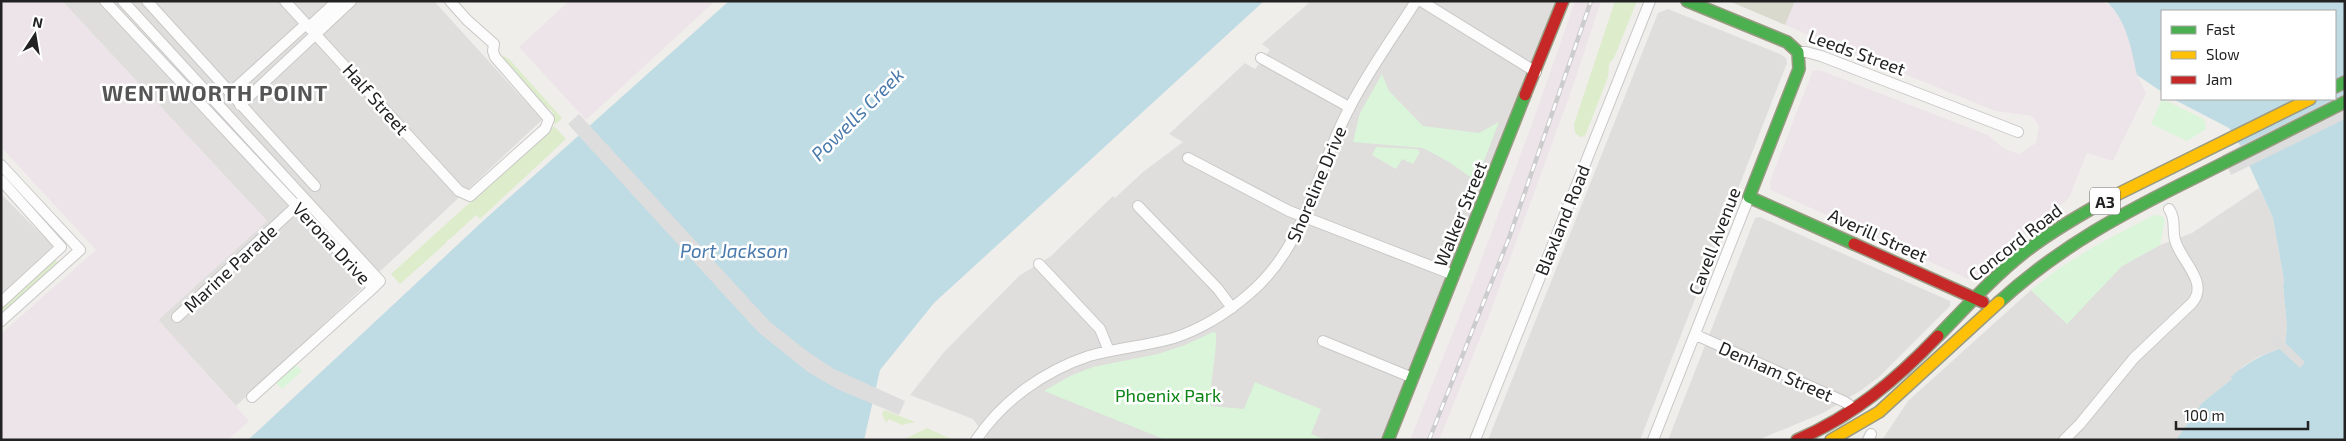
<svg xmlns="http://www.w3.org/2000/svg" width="2346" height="441" font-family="'Exo 2',sans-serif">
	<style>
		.residential { fill: #dfdedc }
		.industrial { fill: #ede4e9 }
		.construction { fill: #d9d9cd }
		.grass { fill: #ddeccb }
		.park { fill: #daf5da }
		.water { fill: #bfdbe3 }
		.pier { fill: #dedddd }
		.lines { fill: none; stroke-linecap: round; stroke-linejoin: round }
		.street-casing { stroke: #c9c8c7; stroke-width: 12 }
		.fast-casing { stroke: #999a82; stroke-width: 14 }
		.slow-casing { stroke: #999a82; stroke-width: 14 }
		.jam-casing { stroke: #999a82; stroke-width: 14 }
		.street { stroke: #fdfcfc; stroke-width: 10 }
		.fast { stroke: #4caf50; stroke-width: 11 }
		.slow { stroke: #ffc107; stroke-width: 11 }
		.jam { stroke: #c62828; stroke-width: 11 }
		.rail-casing { stroke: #ccc; stroke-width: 4.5 }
		.rail { stroke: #fff; stroke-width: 2.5; stroke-dasharray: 8; stroke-linecap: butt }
		.labels { text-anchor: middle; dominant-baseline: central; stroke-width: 5; stroke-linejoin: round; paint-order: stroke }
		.shield { fill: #fff; stroke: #646464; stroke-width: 1 }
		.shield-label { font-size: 16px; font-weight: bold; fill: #222 }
		.street-label { font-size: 18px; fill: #222; stroke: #fff }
		.park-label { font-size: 18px; fill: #0c8416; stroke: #fff }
		.water-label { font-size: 19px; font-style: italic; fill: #4a7aab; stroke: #fff }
		.district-label { font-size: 22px; font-weight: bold; letter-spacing: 1px; fill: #555; stroke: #fff }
	</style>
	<rect width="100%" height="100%" fill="#f0eeeb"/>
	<path class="residential" d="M62,1H434L542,120L236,406L158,320L267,221Z
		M1311,1H1563L1388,440H988L973,419L910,395L944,352L1019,276L1051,256L1113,196L1115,198L1143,172L1183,142L1169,134L1245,63L1255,69L1270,50L1262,44Z
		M1668,9L1780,54L1786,58L1787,63L1640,440H1488L1658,13Z
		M2259,188L2273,218L2284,280L2283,285L2287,326L2285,347L2260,356L2243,366L2232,379L2202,403L2176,440H1882L1908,401L2031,290L2067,323L2122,266L2160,245L2192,233Z
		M1,194L53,246L1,294Z
		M1760,217L1950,301V306L1879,377L1860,391L1823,413L1758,440H1668L1755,218Z"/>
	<path class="industrial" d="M1,1H62L267,221L158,320L249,421L228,440H4L1,436V334L96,250L1,147Z
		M569,1H715L586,120L519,47Z
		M1575,1H1601L1573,86L1489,316L1439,440H1410L1473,282L1532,124Z
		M1795,1H2101L2111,6L2129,33L2137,75L2146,93L2113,161L2087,153L2069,198L2018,239L1978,277L1968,279L1771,190L1770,181L1813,70L1822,71L1988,135L2003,148L2019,154L2036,143L2039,126L2032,116L1995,111L1785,25Z"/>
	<path class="construction" d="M1729,1H1795L1785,25Z"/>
	<path class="grass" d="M1615,1H1637L1614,58L1609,64L1608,77L1585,136L1580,137L1575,133L1574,124Z
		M501,55L509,59L562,118L555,125L552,111L538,100Z
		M554,126L566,139L480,219L476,215L449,240L448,239L446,243L400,284L391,274Z
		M54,258L60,265L1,319V304L25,288Z
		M884,410L915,422L902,425L889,419L886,423L882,414Z
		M927,428L951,439L903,440Z"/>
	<path class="park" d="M1382,74L1389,91L1423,126L1479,133L1499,122L1476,181L1449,162L1423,148L1353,142L1360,113Z
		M2162,99L2204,119L2206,129L2187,141L2151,124Z
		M1376,147L1417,149L1420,152L1413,164L1402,159L1396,169L1372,155Z
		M2154,215L2162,216L2165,219L2160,245L2122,266L2067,324L2031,290L2057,270L2093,247Z
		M1213,332L1216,333C1217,358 1209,381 1211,406L1244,409L1255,382L1321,409L1311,434L1326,440H1166L1044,391L1070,376L1093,367L1158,354L1185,345Z
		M294,364L302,371L282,389L275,382Z"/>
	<path class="water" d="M729,1H1264L934,303L880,370L864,440H248L483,221Z
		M2106,1H2345V440H2176L2202,403L2232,379L2231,377C2247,362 2264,354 2285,347L2287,326L2283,285L2284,280L2273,218L2240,145L2229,128L2173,99H2335V11H2162V92L2137,75C2131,47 2127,21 2106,1Z"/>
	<path class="pier" d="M2345,94V119L2231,175L2222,155Z
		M579,114L769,321L808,352L834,369L905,401L899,415L837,389L808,372L758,332L568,124Z
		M2277,335L2305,362L2300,368L2271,341Z"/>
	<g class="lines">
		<g class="street-casing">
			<path id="street" d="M105,1L373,288L380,281L123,1
				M147,1L315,186
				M285,1L459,191L470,196L545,129L549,119L495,57L493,51L494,44L467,20L450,1
				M1421,1L1536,72
				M309,27L337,1
				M1798,52H1806L1821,56L2018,132
				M1261,58L1349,107
				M230,93L306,24
				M240,105L351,1
				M1188,158L1289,211L1454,275
				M1,165L80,250
				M1,180L61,247
				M1138,206L1218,289L1232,308
				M1039,264L1100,329L1109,351
				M1,302L61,247
				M177,317L302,201
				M1,321L80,250
				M1696,335L1845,402L1855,409
				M1323,341L1413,378
				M252,397L373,288
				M976,440C1003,400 1044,371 1089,356C1117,348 1146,346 1174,338C1201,329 1227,313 1249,294C1308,244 1315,171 1350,107C1369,70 1394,36 1416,1
				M1475,440L1650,1
				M1653,440L1749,197
				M1868,440L1871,434
				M2064,440L2080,424L2134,358L2192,303C2209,283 2183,263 2176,243C2171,231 2177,220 2169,209"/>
		</g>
		<g class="fast-casing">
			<path id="fast" d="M1687,1L1787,42L1798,52L1799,69L1749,197L1854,244
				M2335,87L2345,82
				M1999,302C2060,246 2125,212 2198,176C2247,151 2296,127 2345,102
				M1938,336C1966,307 1994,276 2026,251C2053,230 2083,213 2114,196
				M1388,440L1525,95"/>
		</g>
		<g class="slow-casing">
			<path id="slow" d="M2114,196L2310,99
				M1831,440L1879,412L1999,302"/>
		</g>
		<g class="jam-casing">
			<path id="jam" d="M1525,95L1563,1
				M1854,244L1983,302
				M1797,440C1853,416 1896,380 1938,336"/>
		</g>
		<use href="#street" class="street"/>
		<use href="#fast" class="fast"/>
		<use href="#slow" class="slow"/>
		<use href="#jam" class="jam"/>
		<g class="rail-casing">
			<path id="rail" d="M1429,440L1509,238L1591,1"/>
		</g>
		<use href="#rail" class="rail"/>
	</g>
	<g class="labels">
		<rect class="shield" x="2090" y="187.5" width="30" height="27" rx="4"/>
		<g class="shield-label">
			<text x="2105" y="201">A3</text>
		</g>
		<g class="street-label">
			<text transform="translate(1857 52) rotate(20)">Leeds Street</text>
			<text transform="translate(376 99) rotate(48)">Half Street</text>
			<text transform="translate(1316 184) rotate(-67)">Shoreline Drive</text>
			<text transform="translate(1460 214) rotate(-68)">Walker Street</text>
			<text transform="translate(1562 220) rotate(-68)">Blaxland Road</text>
			<text transform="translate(1878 235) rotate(24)">Averill Street</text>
			<text transform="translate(1714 241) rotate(-69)">Cavell Avenue</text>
			<text transform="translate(2015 242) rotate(-38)">Concord Road</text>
			<text transform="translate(332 243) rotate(47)">Verona Drive</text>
			<text transform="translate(230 268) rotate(-43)">Marine Parade</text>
			<text transform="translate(1776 371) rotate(24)">Denham Street</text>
		</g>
		<g class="park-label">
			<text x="1168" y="395">Phoenix Park</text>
		</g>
		<g class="water-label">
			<text transform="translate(857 114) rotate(-45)">Powells Creek</text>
			<text x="734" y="250">Port Jackson</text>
		</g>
		<g class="district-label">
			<text x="215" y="92">WENTWORTH POINT</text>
		</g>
	</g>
	<rect width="2346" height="441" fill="none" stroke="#222222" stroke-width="5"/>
	<rect x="2161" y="10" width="175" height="90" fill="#ffffff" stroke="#a7a7a7"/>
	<rect x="2171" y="26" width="25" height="8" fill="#4caf50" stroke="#a7a7a7"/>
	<text x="2206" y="35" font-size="15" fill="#222222">Fast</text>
	<rect x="2171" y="51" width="25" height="8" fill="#ffc107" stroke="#a7a7a7"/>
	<text x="2206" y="60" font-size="15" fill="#222222">Slow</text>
	<rect x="2171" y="76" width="25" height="8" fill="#c62828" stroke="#a7a7a7"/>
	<text x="2206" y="85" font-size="15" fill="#222222">Jam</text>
	<g transform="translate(35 35) rotate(12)" stroke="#ffffff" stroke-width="4" paint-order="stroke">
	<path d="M0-4L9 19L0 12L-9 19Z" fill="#222222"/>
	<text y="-8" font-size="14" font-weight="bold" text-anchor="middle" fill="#222222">N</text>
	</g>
	<path d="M2176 421v8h132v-8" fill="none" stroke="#222222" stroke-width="2.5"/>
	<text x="2184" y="421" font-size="15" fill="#222222" stroke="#ffffff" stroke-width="4" paint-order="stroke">100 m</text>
</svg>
